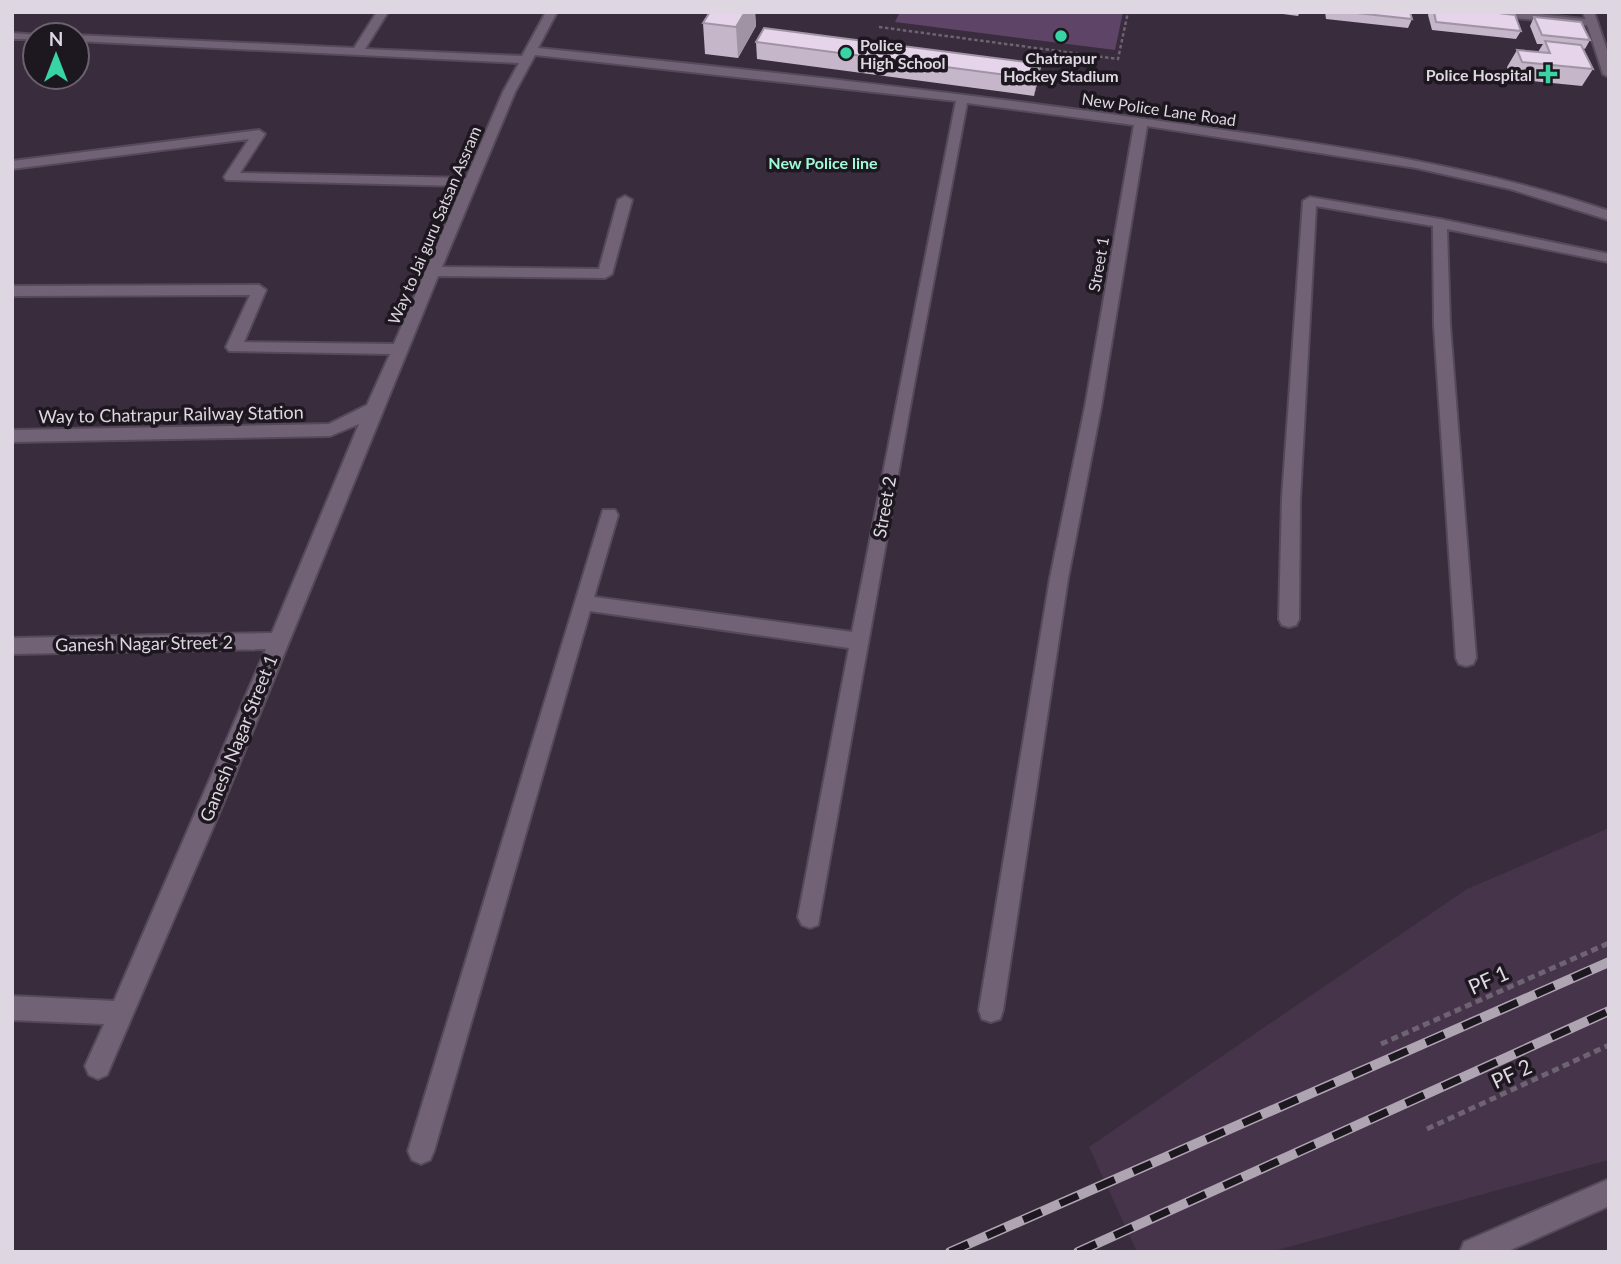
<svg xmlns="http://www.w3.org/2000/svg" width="1621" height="1264" font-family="Lato,sans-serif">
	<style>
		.built { fill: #46344b }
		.green { fill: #5e4467 }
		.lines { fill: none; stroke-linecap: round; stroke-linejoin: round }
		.minor-casing { stroke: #554a59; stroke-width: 4 }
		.tertiary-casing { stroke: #554a59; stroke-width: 4 }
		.path-far1 { stroke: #6e6372; stroke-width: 2.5; stroke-dasharray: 3.5 2.5; stroke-linecap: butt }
		.path { stroke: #6e6372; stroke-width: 5; stroke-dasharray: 7 4.5; stroke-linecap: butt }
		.minor { fill: #716276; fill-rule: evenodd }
		.tertiary { fill: #716276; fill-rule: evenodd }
		.rail-casing { stroke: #afa5b2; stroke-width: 10 }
		.rail { stroke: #1d171f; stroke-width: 7; stroke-dasharray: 20; stroke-linecap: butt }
		.wall { fill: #c5b6c9 }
		.shaded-wall { fill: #a094a4 }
		.building { fill: #e5d4ea; stroke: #a094a4; stroke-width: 2 }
		.poi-dot { fill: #38d4a6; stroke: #1d171f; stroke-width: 2.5 }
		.labels { text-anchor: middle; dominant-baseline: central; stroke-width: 7; stroke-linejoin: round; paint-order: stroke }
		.far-poi-label { font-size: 16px; font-weight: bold; fill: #ded6e1; stroke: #1d171f; text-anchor: start }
		.far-street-label { font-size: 16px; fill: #ded6e1; stroke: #1d171f }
		.far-neighbourhood-label { font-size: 16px; font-weight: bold; fill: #9ffad7; stroke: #1d171f }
		.street-label { font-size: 18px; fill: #ded6e1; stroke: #1d171f }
		.near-street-label { font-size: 21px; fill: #ded6e1; stroke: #1d171f }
	</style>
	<rect width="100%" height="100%" fill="#392c3d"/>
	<path class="built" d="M1609,828V1160L1270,1252H1137L1089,1147L1467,889Z"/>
	<path class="green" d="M900,12H1123L1115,50L895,22Z"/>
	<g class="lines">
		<g class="minor-casing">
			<path id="minor" d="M377,12H388L365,49L522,56L546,12H557L538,48C753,70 969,93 1182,124C1326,145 1471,163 1609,211V220L1510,189L1416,168L1147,126L1101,407L1068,578L1003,1010L1000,1019L991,1022L982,1019L979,1010L1050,578L1085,407L1134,125L967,103L914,385L818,925L810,928L802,925L798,917L849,648L590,611L434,1151L430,1160L421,1164L412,1160L408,1151L603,510H615L618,515L594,597L852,632L956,101L535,55L515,92L442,267L599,269L618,200L625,196L632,200L612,274L605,278L438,276L223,804L107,1075L98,1079L89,1075L85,1066L104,1024L12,1020V996L114,1001L266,649L12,654V638L272,633L359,424L330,436L12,442V430L329,424L367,405L390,354L229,351L226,347L250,295L12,296V286L259,285L266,290L244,342L394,344L462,186L226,180L224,177L249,139L12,169V161L259,130L265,134L240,173L466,178L503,92L519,63L77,41L75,35L354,48Z
				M1483,12H1521L1592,20L1598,23L1592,26L1488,15Z
				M12,33L40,35H35V39H12Z
				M1310,197L1440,219L1609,254V262L1447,229L1450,325L1476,658L1473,664L1466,666L1459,664L1456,658L1434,325L1433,226L1316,206L1300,499L1299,619L1296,625L1289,627L1282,625L1279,619L1282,499L1303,201Z
				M1609,1179V1206L1506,1252H1460L1464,1242Z"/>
		</g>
		<g class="tertiary-casing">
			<path id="tertiary" d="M1583,12H1594L1609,56V77L1603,74Z"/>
		</g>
		<path class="path-far1" d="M879,27L1118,59L1128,12"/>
		<path class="path" d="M1381,1044L1609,943
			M1427,1129L1609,1045"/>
		<use href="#minor" class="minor"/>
		<use href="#tertiary" class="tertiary"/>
		<g class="rail-casing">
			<path id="rail" d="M950,1252L1609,962
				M1078,1252L1609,1011"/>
		</g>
		<use href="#rail" class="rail"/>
	</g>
	<path class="wall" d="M710,12H755L756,26L738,58L705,54L703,23Z
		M1269,12H1300L1298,16Z
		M1325,12H1410L1412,19L1408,28L1326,19Z
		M1429,12H1490L1521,31L1516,39L1432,30L1428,15Z
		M1534,17L1590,40L1585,49L1583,48L1593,69L1582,86L1512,79L1507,67L1517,50L1538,52L1543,44H1537L1530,26Z
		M756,42L1041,64L1034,96L757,59Z"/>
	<path class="shaded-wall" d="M745,12H755L756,26L738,58L736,27Z
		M1041,64L1038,81L1034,96L1037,79Z"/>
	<path class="building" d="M710,12H745L736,27L703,23Z
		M1347,12H1410L1412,19Z
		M1434,12H1490L1515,15L1521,31L1436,22Z
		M1534,17L1581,22L1590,40L1542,35Z
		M764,28L1041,64L1037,79L756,42Z
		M1545,41L1581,45L1593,69L1522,62L1517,50L1550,53Z"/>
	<g class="poi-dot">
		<circle cx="1061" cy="36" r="7"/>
		<circle cx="846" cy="53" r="7"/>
		<path d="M1544.5 63.5h7v7h7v7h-7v7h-7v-7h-7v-7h7z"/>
	</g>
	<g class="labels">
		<g class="far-poi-label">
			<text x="860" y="44">Police<tspan x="860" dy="18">High School</tspan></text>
			<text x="1061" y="57" text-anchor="middle">Chatrapur<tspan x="1061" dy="18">Hockey Stadium</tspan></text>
			<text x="1532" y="74" text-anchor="end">Police Hospital</text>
		</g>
		<g class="far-street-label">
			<text transform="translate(1159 109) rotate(8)">New Police Lane Road</text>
			<text transform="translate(434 225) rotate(-67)">Way to Jai guru Satsan Assram</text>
			<text transform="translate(1098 264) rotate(-80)">Street 1</text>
		</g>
		<g class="far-neighbourhood-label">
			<text x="823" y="162">New Police line</text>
		</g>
		<g class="street-label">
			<text transform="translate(171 414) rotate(-1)">Way to Chatrapur Railway Station</text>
			<text transform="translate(884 507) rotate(-80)">Street 2</text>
			<text transform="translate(144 643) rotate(-1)">Ganesh Nagar Street 2</text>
			<text transform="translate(238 738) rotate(-68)">Ganesh Nagar Street 1</text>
		</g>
		<g class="near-street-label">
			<text transform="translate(1488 979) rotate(-24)">PF 1</text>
			<text transform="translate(1511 1073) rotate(-25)">PF 2</text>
		</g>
	</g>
	<rect width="1621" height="1264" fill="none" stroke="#ded6e1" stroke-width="28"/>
	<g transform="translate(56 56)"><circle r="33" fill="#1d171f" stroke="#6a636d" stroke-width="2"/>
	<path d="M0-5L12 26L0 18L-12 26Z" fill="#38d4a6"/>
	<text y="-10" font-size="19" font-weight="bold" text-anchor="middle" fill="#ded6e1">N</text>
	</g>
</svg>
